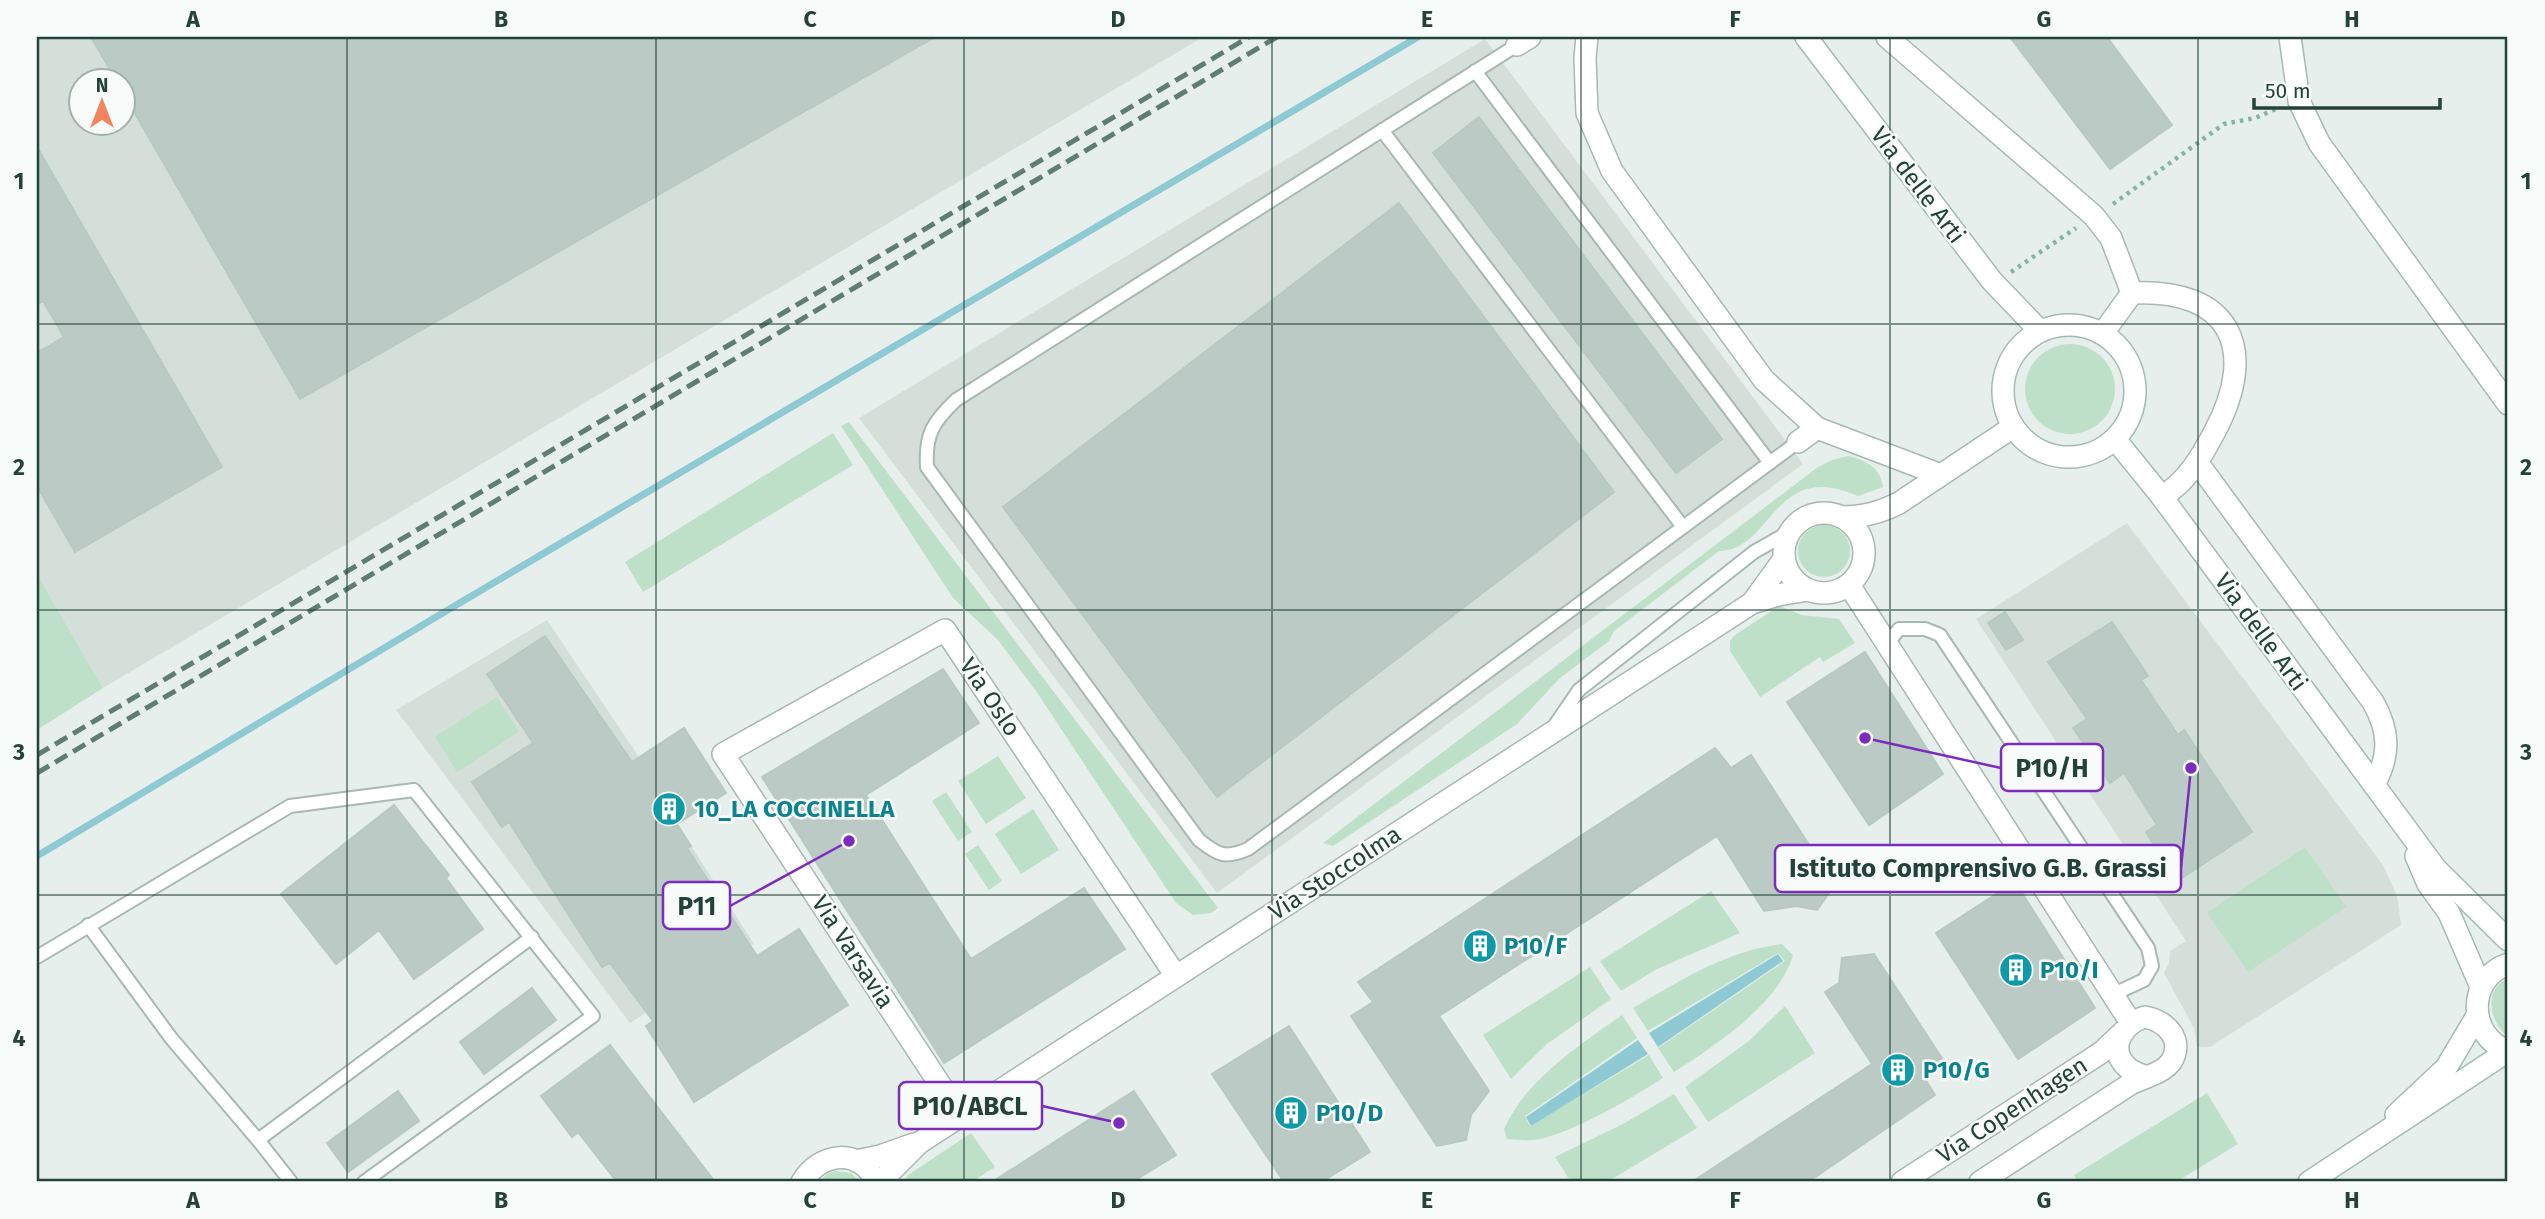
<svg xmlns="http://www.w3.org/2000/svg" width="2545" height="1219" font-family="'Fira Sans',sans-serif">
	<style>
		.built { fill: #d4dfda; fill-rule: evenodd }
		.green { fill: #bfe0c8 }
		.water { fill: #8ec9d4 }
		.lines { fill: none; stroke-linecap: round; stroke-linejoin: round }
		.stream { stroke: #8ec9d4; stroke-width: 7 }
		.building { fill: #bbcac4; stroke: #b8c9c2; stroke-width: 2 }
		.lane-casing { stroke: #a8b8b2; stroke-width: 16 }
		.street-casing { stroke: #a8b8b2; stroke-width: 24 }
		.secondary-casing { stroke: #a4bbb3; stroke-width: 24 }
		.path { stroke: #86b3a5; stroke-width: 4.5; stroke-dasharray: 3.5 5; stroke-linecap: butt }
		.lane { stroke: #fff; stroke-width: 12 }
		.street { stroke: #fff; stroke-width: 21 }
		.secondary { stroke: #fff; stroke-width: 21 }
		.rail { stroke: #5f7d75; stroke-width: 5; stroke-dasharray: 14 7; stroke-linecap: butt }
		.grid { fill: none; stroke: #24423a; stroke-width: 2; stroke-opacity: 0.55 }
		.labels { text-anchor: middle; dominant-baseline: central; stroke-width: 5; stroke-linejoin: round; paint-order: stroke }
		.street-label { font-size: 24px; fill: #24423a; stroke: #f7fbf9 }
		.culture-label { font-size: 24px; font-weight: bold; fill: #0d838f; stroke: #f7fbf9; text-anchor: start }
		.leader { fill: none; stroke: #7b2cbf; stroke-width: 2.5 }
		.callout-dot { fill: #7b2cbf; stroke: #f7fbf9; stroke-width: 2.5 }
		.callout { fill: #f7fbf9; stroke: #7b2cbf; stroke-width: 2.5 }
		.callout-label { font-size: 26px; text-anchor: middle; font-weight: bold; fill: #24423a }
		.neatline { fill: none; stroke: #24423a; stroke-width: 2.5 }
		.grid-label { font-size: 23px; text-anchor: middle; font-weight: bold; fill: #24423a }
	</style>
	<rect width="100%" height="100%" fill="#e6efeb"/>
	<path class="built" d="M37,37H1203L103,688L37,574ZM80,80H122V122H80Z
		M1485,39L1803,464L1217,893L859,418Z
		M2127,523L2383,865L2397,896L2401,925L2210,1047H2197L2194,1028L2164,973L2169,963L2170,951L2186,941L1976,619Z
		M547,620L639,757L684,728L726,793L677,824L754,944L630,1023L396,710Z"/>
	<path class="green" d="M2025 389a45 45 0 1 1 90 0a45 45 0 1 1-90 0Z
		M849,422L1218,908L1211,913L1193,915L1176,903L1038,694L998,640L953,598L841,426Z
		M833,433L853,465L643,592L625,562Z
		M1848,456C1866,460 1881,468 1883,487L1858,496C1773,458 1773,551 1719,551L1614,631L1609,641L1560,678L1517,724L1333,846L1323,843L1818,467L1832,460Z
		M1798 551a26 26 0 1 1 52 0a26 26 0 1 1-52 0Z
		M37,574L103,688L37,730Z
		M1779,606L1802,615L1839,619L1855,643L1823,662L1820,657L1760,697L1730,651V641L1735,635Z
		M497,697L519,732L457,772L435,737Z
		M998,756L1026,798L986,824L958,781Z
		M946,792L972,832L958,841L932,801Z
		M1033,809L1059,850L1021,874L995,834Z
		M978,845L1002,881L989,890L965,854Z
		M2305,847L2346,907L2248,972L2207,913Z
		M1711,891L1740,933L1657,969L1621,991L1600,961Z
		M1782,944L1793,955C1779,1004 1716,1045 1674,1072L1658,1048L1785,961L1778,953L1648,1031L1633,1008C1682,980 1725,951 1782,944Z
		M1590,967L1611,999L1547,1044L1511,1079L1483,1035Z
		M2508,978V1037C2490,1022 2482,991 2508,978Z
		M1785,1006L1815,1053L1708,1122L1685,1087L1749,1041Z
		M1622,1015L1637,1038L1525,1116L1530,1126L1649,1055L1663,1078C1632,1098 1576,1131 1540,1139C1530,1141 1518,1140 1507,1139L1504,1129C1526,1080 1578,1046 1622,1015Z
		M2207,1093L2238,1144L2176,1182H2078L2074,1175Z
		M1674,1094L1697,1128L1607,1182H1571L1555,1157L1623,1124Z
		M971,1133L995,1167L972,1182H903L908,1175Z
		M835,1171L851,1173L861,1182H819L827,1174Z"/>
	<path class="water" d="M1778,954L1783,961L1658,1047L1649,1033Z
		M1638,1040L1648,1054L1531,1126L1526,1117Z"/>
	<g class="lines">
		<path class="stream" d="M37,856L446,611L1418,37"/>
	</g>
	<path class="building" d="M91,37H935L300,399L122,91V80H116Z
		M2010,37H2107L2172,125L2110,169Z
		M1479,117L1722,439L1676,473L1433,153Z
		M37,147L222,467L75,552L37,486V353L64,337L43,301L37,305Z
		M1399,203L1614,492L1217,797L1003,507Z
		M2005,612L2023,640L2006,650L1988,623Z
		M2112,622L2148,676L2141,680L2178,735L2184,730L2252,832L2177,881L2146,832L2157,825L2124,773L2110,783L2073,728L2087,719L2048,662Z
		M545,636L632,762L684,728L726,793L677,824L691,846L687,848L757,956L799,929L848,1005L694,1102L646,1026L653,1021L610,963L602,967L509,822L502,827L472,782L533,743L487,674Z
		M1865,652L1943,774L1869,825L1787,702Z
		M943,669L979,723L866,795L971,959L1084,888L1125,949L944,1063L762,777Z
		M1715,748L1731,768L1751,755L1835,885L1817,910L1796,906L1764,911L1717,836L1439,1016L1489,1091L1471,1115L1466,1140L1437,1146L1351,1016L1373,1002L1358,982Z
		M394,805L449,875L446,878L483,929L414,979L379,930L336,964L281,894Z
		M2015,882L2095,1008L2018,1059L1936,933Z
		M1874,954L1945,1063L1923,1076L1935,1095L1808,1182H1692L1872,1064L1825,992L1839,983L1842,958Z
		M532,988L556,1020L484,1074L460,1042Z
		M1289,1026L1370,1152L1321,1182H1284L1212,1074Z
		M610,1045L715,1182H617L578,1132L572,1137L541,1096Z
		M398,1091L419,1121L348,1172L327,1143Z
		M1134,1091L1176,1155L1132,1182H992Z"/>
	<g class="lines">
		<g class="lane-casing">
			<path id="lane" d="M1517,45L956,400C933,422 925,434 927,467L1199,840C1218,855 1225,859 1248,849L1798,442
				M1475,71L1770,463
				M1382,130L1683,527
				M1887,644L1899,629H1925L1940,635L2148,948L2152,966L2144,980L2112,995
				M1555,725L1579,690L1754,552L1791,531
				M88,925L171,1038L258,1140L291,1182
				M37,957L290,806L414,790L593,1016L364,1182
				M258,1140L532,937"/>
		</g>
		<g class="street-casing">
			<path id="street" d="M1587,37L1585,58L1587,113L1612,171L1764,380L1817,428L1941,475
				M1887,37L2094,216L2111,238L2132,293C2230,288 2259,348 2215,431C2201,458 2187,481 2162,497
				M1517,45L1530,37
				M1798,442L1817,428
				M2197,462L2373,702C2390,732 2390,755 2374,785
				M1784 553a40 40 0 1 1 80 0a40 40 0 1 1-80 0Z
				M1841,517C1863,517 1879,513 1899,503L2013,427
				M1849,585L2131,1023
				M1752,603L1784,559
				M2145,1017C2166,1021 2185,1040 2171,1062C2165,1070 2155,1074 2147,1077C2139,1074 2131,1072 2126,1066C2107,1047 2124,1023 2145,1017Z
				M960,1115L723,754L945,630L1176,976
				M856,1161L880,1156L914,1144
				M802,1182C820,1152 860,1147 876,1182
				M885,1182L889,1173L919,1143L1752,603L1778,595L1808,590
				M1902,1182L2102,1052L2120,1035
				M1980,1182L2132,1083L2147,1077"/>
		</g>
		<g class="secondary-casing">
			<path id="secondary" d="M1806,37L1992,281L2040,331
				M2290,37L2299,101L2319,143L2508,404
				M2003 391a66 66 0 1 1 132 0a66 66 0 1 1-132 0Z
				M2103,333L2132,293
				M2115,439L2162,497L2436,869L2508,940
				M2416,856L2428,884L2449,913L2481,987
				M2508,964C2467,978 2467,1036 2508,1051
				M2396,1115L2446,1068L2477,1016
				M2309,1182L2508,1051"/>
		</g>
		<path class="path" d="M2113,204L2224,124L2255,118L2278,108
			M2011,272L2076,228"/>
		<use href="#lane" class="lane"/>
		<use href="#street" class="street"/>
		<use href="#secondary" class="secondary"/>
		<path class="rail" d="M37,755L1249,37
			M37,773L1277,37"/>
	</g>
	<path class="grid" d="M347,37V1182M656,37V1182M964,37V1182M1272,37V1182M1581,37V1182M1890,37V1182M2198,37V1182M37,324H2508M37,610H2508M37,895H2508"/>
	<defs>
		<g id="building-disc" transform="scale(1.75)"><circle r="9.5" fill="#0f9aa8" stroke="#f7fbf9"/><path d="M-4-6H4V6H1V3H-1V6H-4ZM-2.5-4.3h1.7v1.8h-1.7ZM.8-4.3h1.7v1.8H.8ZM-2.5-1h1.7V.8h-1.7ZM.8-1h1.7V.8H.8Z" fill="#fff"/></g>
	</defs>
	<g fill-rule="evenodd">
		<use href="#building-disc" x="669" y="809"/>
		<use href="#building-disc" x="1480" y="946"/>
		<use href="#building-disc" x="2016" y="970"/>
		<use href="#building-disc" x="1898" y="1070"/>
		<use href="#building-disc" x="1291" y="1113"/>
	</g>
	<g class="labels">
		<g class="street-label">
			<text transform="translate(1918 185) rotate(53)">Via delle Arti</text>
			<text transform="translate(2261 632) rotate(54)">Via delle Arti</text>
			<text transform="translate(990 697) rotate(56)">Via Oslo</text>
			<text transform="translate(1335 873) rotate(-33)">Via Stoccolma</text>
			<text transform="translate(853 952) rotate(57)">Via Varsavia</text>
			<text transform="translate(2012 1110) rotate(-33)">Via Copenhagen</text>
		</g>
		<g class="culture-label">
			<text x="694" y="809">10_LA COCCINELLA</text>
			<text x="1504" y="946">P10/F</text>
			<text x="2040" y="970">P10/I</text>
			<text x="1923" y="1070">P10/G</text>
			<text x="1316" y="1113">P10/D</text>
		</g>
	</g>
	<path class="leader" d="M1865 738L2001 768M2191 768L2181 868M849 841L730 906M1119 1123L1042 1106"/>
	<g class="callout-dot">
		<circle cx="1865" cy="738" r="7"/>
		<circle cx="2191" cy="768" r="7"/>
		<circle cx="849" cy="841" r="7"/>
		<circle cx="1119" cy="1123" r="7"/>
	</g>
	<g class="callout">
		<rect x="2001" y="744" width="102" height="47" rx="7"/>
		<rect x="1775" y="845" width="406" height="47" rx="7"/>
		<rect x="663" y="882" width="67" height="47" rx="7"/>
		<rect x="899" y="1082" width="143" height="47" rx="7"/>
	</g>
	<g class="callout-label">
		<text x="2052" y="777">P10/H</text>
		<text x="1978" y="877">Istituto Comprensivo G.B. Grassi</text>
		<text x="697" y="915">P11</text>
		<text x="970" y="1115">P10/ABCL</text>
	</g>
	<rect width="2545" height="1219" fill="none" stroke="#f7fbf9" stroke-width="77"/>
	<g transform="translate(102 102)"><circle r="33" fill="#f7fbf9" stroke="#a3b1ad" stroke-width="2"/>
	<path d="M0-5L12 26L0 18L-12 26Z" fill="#f4845f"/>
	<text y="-10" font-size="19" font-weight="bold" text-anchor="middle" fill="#24423a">N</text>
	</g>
	<path d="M2254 98v10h186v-10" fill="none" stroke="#24423a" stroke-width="3.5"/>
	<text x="2265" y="98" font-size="21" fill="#24423a" stroke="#f7fbf9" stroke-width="5" paint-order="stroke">50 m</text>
	<rect x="38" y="38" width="2468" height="1142" class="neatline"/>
	<g class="grid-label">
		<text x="193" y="27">A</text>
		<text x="501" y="27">B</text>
		<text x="810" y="27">C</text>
		<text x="1118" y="27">D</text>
		<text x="1427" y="27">E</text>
		<text x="1735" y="27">F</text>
		<text x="2044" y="27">G</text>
		<text x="2352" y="27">H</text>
		<text x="19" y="189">1</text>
		<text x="2526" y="189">1</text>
		<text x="19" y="475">2</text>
		<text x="2526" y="475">2</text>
		<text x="19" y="760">3</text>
		<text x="2526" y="760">3</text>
		<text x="19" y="1046">4</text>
		<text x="2526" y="1046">4</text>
		<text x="193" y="1208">A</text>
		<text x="501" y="1208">B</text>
		<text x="810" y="1208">C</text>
		<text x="1118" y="1208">D</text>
		<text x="1427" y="1208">E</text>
		<text x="1735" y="1208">F</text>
		<text x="2044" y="1208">G</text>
		<text x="2352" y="1208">H</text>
	</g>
</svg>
